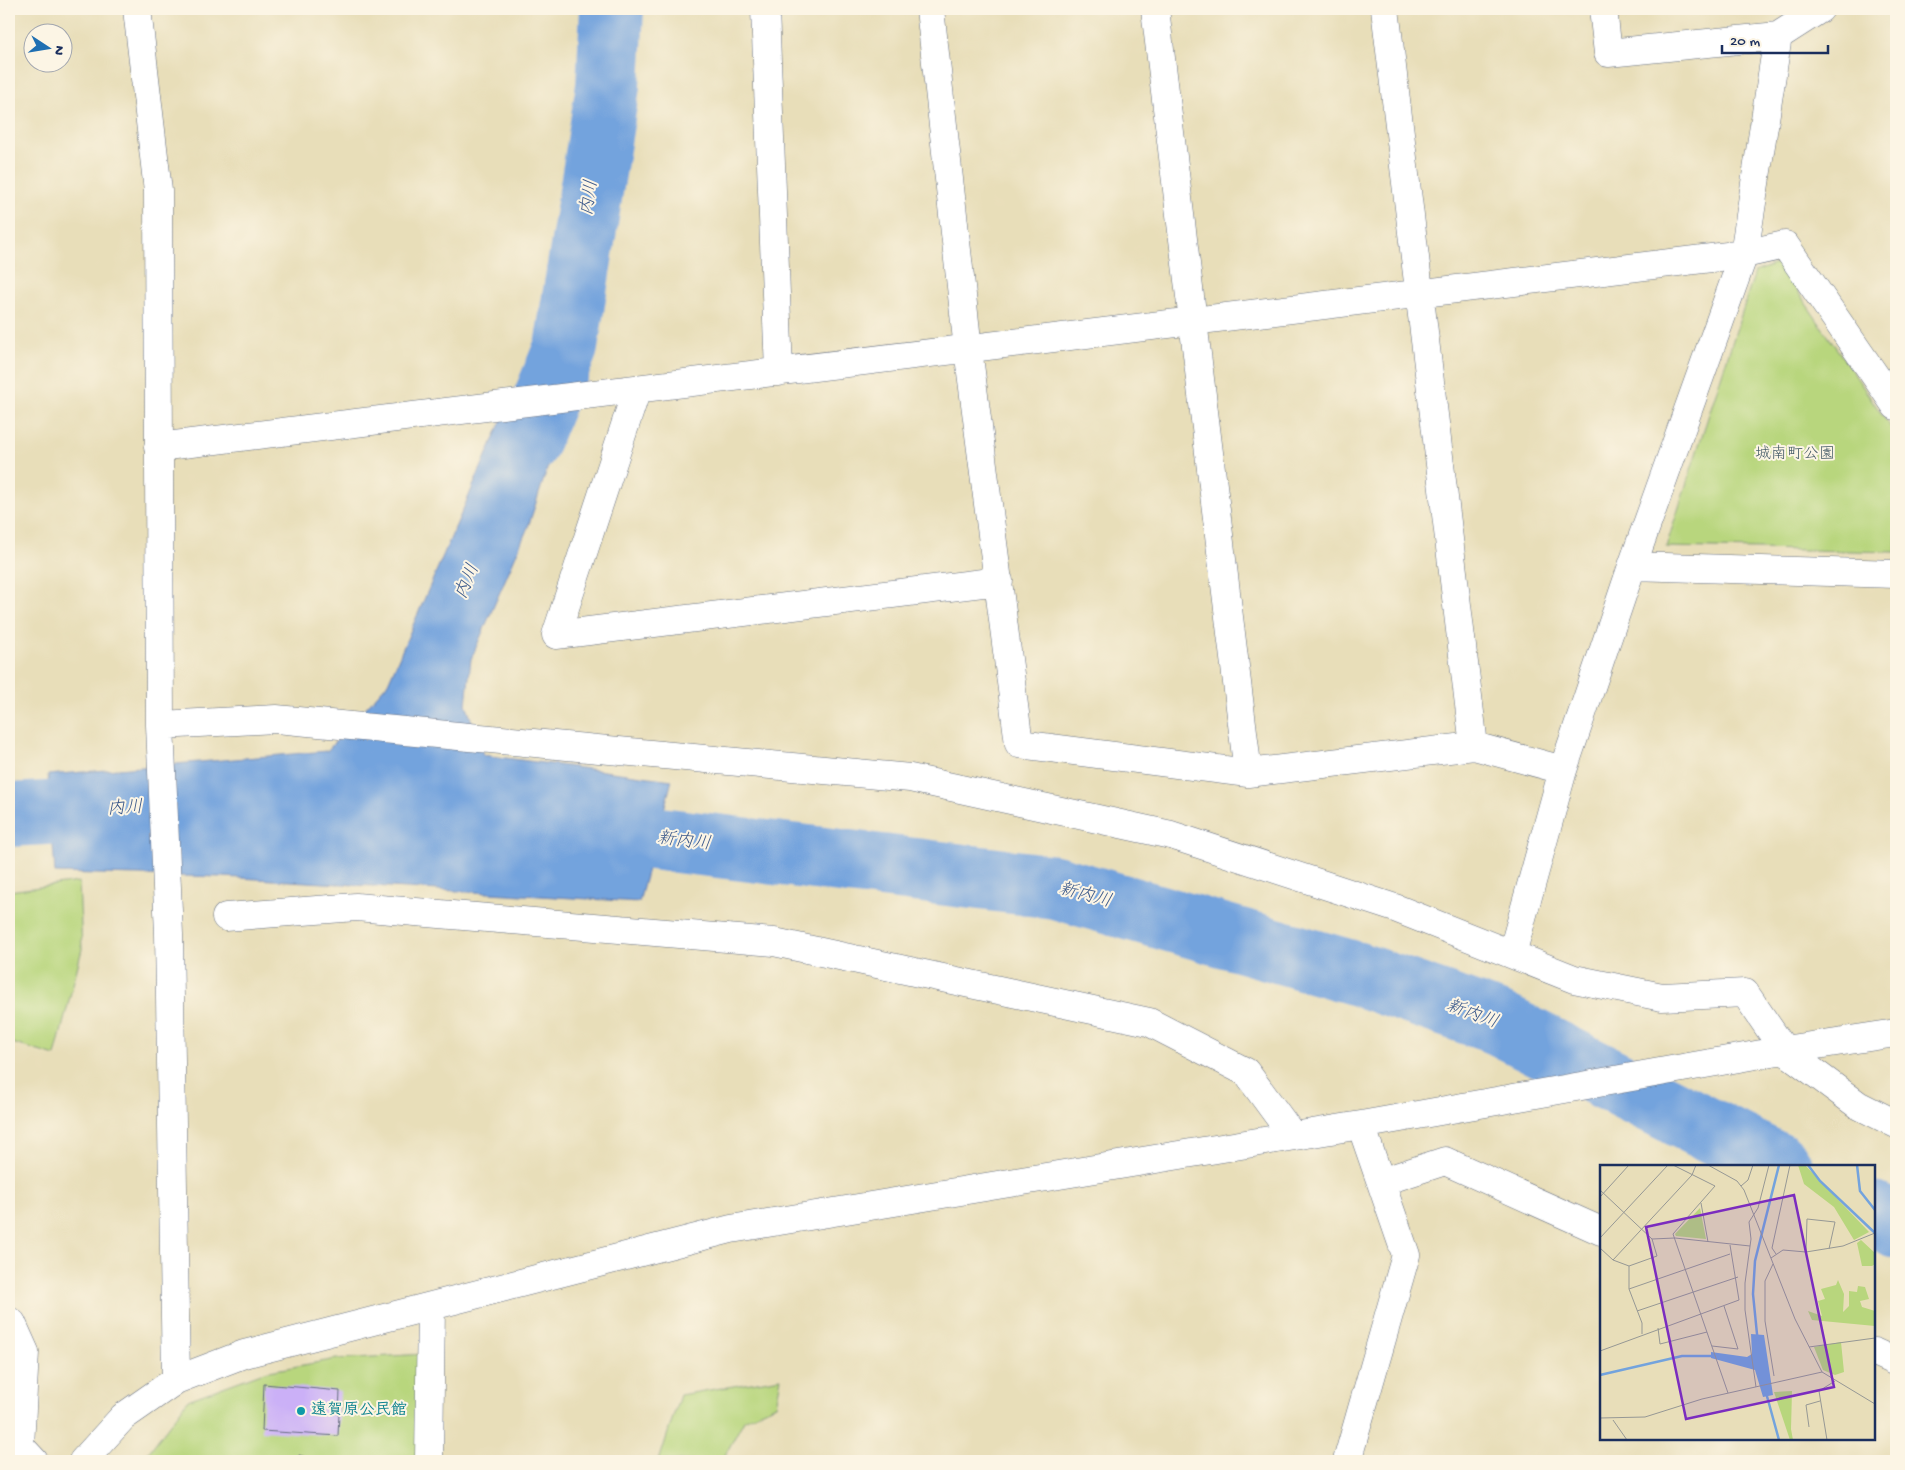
<svg xmlns="http://www.w3.org/2000/svg" width="1905" height="1470" font-family="'Gochi Hand','Klee One',sans-serif">
	<style>
		.green { fill: #b8d67d; stroke: #6a826e }
		.water { fill: #73a3dd; stroke: #47699e }
		.lines { fill: none; stroke-linecap: round; stroke-linejoin: round }
		.river { stroke: #73a3dd; stroke-width: 64 }
		.building { fill: #cbb0f7 }
		.minor-casing { stroke: #636c7e; stroke-width: 29 }
		.minor { stroke: #fff; stroke-width: 28 }
		.culture-dot { fill: #0f9aa8; stroke: #fcf5e5; stroke-width: 2 }
		.labels { text-anchor: middle; dominant-baseline: central; stroke-width: 4; stroke-linejoin: round; paint-order: stroke }
		.park-label { font-size: 16px; fill: #425966; stroke: #fcf5e5 }
		.culture-label { font-size: 16px; font-weight: bold; fill: #0d838f; stroke: #fcf5e5; text-anchor: start }
		.water-label { font-size: 18px; font-style: italic; fill: #3a588a; stroke: #fcf5e5 }
		.inset-river { fill: none; stroke: #73a3dd; stroke-width: 2.5 }
		.inset-road { fill: none; stroke: #969895; stroke-width: 1 }
		.view { fill: #7b2cbf; fill-opacity: 0.15; stroke: #7b2cbf; stroke-width: 2.5 }
		.inset-edge { fill: none; stroke: #1b2f5e; stroke-width: 2.5 }
	</style>
	<rect width="100%" height="100%" fill="#fcf5e5"/>
	<filter id="ink" filterUnits="userSpaceOnUse"><feTurbulence type="fractalNoise" baseFrequency=".02" numOctaves="2"/><feDisplacementMap in="SourceGraphic" scale="10" xChannelSelector="R" yChannelSelector="G"/><feConvolveMatrix kernelMatrix="1 2 1 2 8 2 1 2 1" color-interpolation-filters="sRGB"/></filter>
	<filter id="wash" filterUnits="userSpaceOnUse"><feTurbulence type="fractalNoise" baseFrequency=".0096" numOctaves="4" result="noise"/><feDisplacementMap in="SourceGraphic" scale="20" xChannelSelector="R" yChannelSelector="G"/><feGaussianBlur stdDeviation="1.12" result="paint"/><feColorMatrix in="noise" values="0 0 0 0 0 0 0 0 0 0 0 0 0 0 0 0 0 1.4 0 .05"/><feComposite in="paint" operator="in"/></filter>
	<g filter="url(#wash)">
		<rect width="100%" height="100%" fill="#e8deb9"/>
		<path class="green" d="M1778,263L1896,435V552L1666,547L1755,272Z
			M79,882L82,949L55,1056L9,1042V891Z
			M426,1354L423,1461H142L188,1400L264,1372L337,1359Z
			M781,1378L776,1405L744,1420L722,1461H659L680,1395Z"/>
		<path class="water" d="M528,359L582,363L528,527L471,659L466,704L483,755L672,780L639,902L223,877L55,873L48,775L327,751L388,683Z"/>
		<g class="lines">
			<path class="river" d="M527,443L566,347L608,86L612,9
				M9,815L139,808
				M569,828L1055,887L1358,974L1498,1023L1780,1166
				M1874,1214L1896,1226"/>
		</g>
		<g id="blocks">
			<path class="building" d="M264,1384L340,1391L338,1436L262,1431Z
				M299,1455L320,1461H298Z"/>
		</g>
	</g>
	<g filter="url(#ink)">
		<use href="#blocks" fill-opacity="0" stroke="#636c7e" stroke-width="1"/>
		<g class="lines">
			<g class="minor-casing">
				<path id="minor" d="M137,9L158,191L160,725L169,934L176,1380
					M765,9L779,372
					M930,9L968,349L1019,744L1248,773L1474,746L1563,770
					M1155,9L1248,773
					M1385,9L1474,746
					M1603,9L1608,53L1778,36
					M637,389L556,635L999,581
					M158,447L1744,254L1785,245L1896,406
					M1632,566L1896,574
					M160,725L276,719L910,778L1171,835L1395,908L1574,979L1662,997L1745,993L1784,1050L1858,1105L1896,1124
					M226,917L356,907L774,942L1149,1022L1246,1072L1293,1136
					M1512,954L1563,770L1632,566L1744,254L1778,36L1820,9
					M1381,1182L1445,1161L1601,1231
					M9,1321L12,1323L25,1352L20,1446L34,1461
					M1874,1352L1896,1362
					M83,1461L123,1417L176,1380L244,1354L731,1229L1361,1125L1784,1050L1896,1033
					M429,1461L431,1306
					M1347,1461L1406,1255L1361,1125"/>
			</g>
			<use href="#minor" class="minor"/>
		</g>
	</g>
	<circle class="culture-dot" cx="301" cy="1411" r="5"/>
	<g class="labels">
		<g class="park-label">
			<text x="1795" y="455">城南町公園</text>
		</g>
		<g class="culture-label">
			<text x="311" y="1411">遠賀原公民館</text>
		</g>
		<g class="water-label">
			<text transform="translate(590 198) rotate(-81)">内川</text>
			<text transform="translate(468 582) rotate(-67)">内川</text>
			<text transform="translate(125 809) rotate(-3)">内川</text>
			<text transform="translate(684 842) rotate(7)">新内川</text>
			<text transform="translate(1085 896) rotate(15)">新内川</text>
			<text transform="translate(1472 1015) rotate(20)">新内川</text>
		</g>
	</g>
	<g transform="translate(1600 1165)">
		<rect width="275" height="275" fill="#e8deb9"/>
		<path d="M198,0H205L269,67L254,75L234,42L204,19ZM100,43L106,74L76,71L75,69ZM261,75L275,88V99L272,101H262L257,78ZM238,115L244,129L243,147L249,141V126L257,127L258,121L265,122L269,134L260,136L262,142L275,146V161L212,155L208,146L222,151L218,136L225,134L221,124L236,120ZM241,177L244,207L235,210L223,205L214,182ZM192,226L191,264L193,275H190L174,227Z" fill="#b8d67d"/>
		<path d="M151,169L164,170L173,230L163,232L155,205L111,193V187L147,192L152,189Z" fill="#73a3dd"/>
		<path class="inset-river" d="M208,0L220,16L275,68M257,0L260,26L275,45M158,179L153,129L155,96L179,0M0,210L82,191H119M165,224L179,275"/>
		<path class="inset-road" d="M73,0L115,21L73,69L128,228M108,0L137,16L144,25L195,154L222,207L275,239M141,21L148,15L153,0M0,25L52,74L75,73L150,81M0,32L29,0M101,38L108,77M0,73L68,0M0,83L13,95L29,101V124L42,158V169M206,87L207,54L235,57L229,84M176,89L172,83L190,0M171,93L183,85L206,87L243,81L275,68M13,95L92,10L96,0M173,99L165,116V156L174,211M29,101L57,91L52,74M29,124L130,89M37,146L138,112M58,163L60,179L107,167M112,181L138,184L124,141M209,182L275,173M0,186L139,135L130,80M156,222L145,145V118L151,74L149,57L158,43L169,0M0,253L45,252L102,234L222,207M13,255L27,275M209,262L206,240L220,236M227,275L219,226L235,216"/>
		<path class="view" d="M194,30L234,222L86,254L46,62Z"/>
		<rect width="275" height="275" class="inset-edge"/>
	</g>
	<rect width="1905" height="1470" fill="none" stroke="#fcf5e5" stroke-width="30"/>
	<g transform="translate(48 48) rotate(102)"><circle r="24" fill="#fcf5e5" stroke="#a2a6af"/>
	<path d="M0-4L9 19L0 12L-9 19Z" fill="#1f6fb2"/>
	<text y="-8" font-size="14" font-weight="bold" text-anchor="middle" fill="#1b2f5e">N</text>
	</g>
	<path d="M1722 45v8h106v-8" fill="none" stroke="#1b2f5e" stroke-width="2.5"/>
	<text x="1730" y="45" font-size="15" fill="#1b2f5e" stroke="#fcf5e5" stroke-width="4" paint-order="stroke">20 m</text>
</svg>
